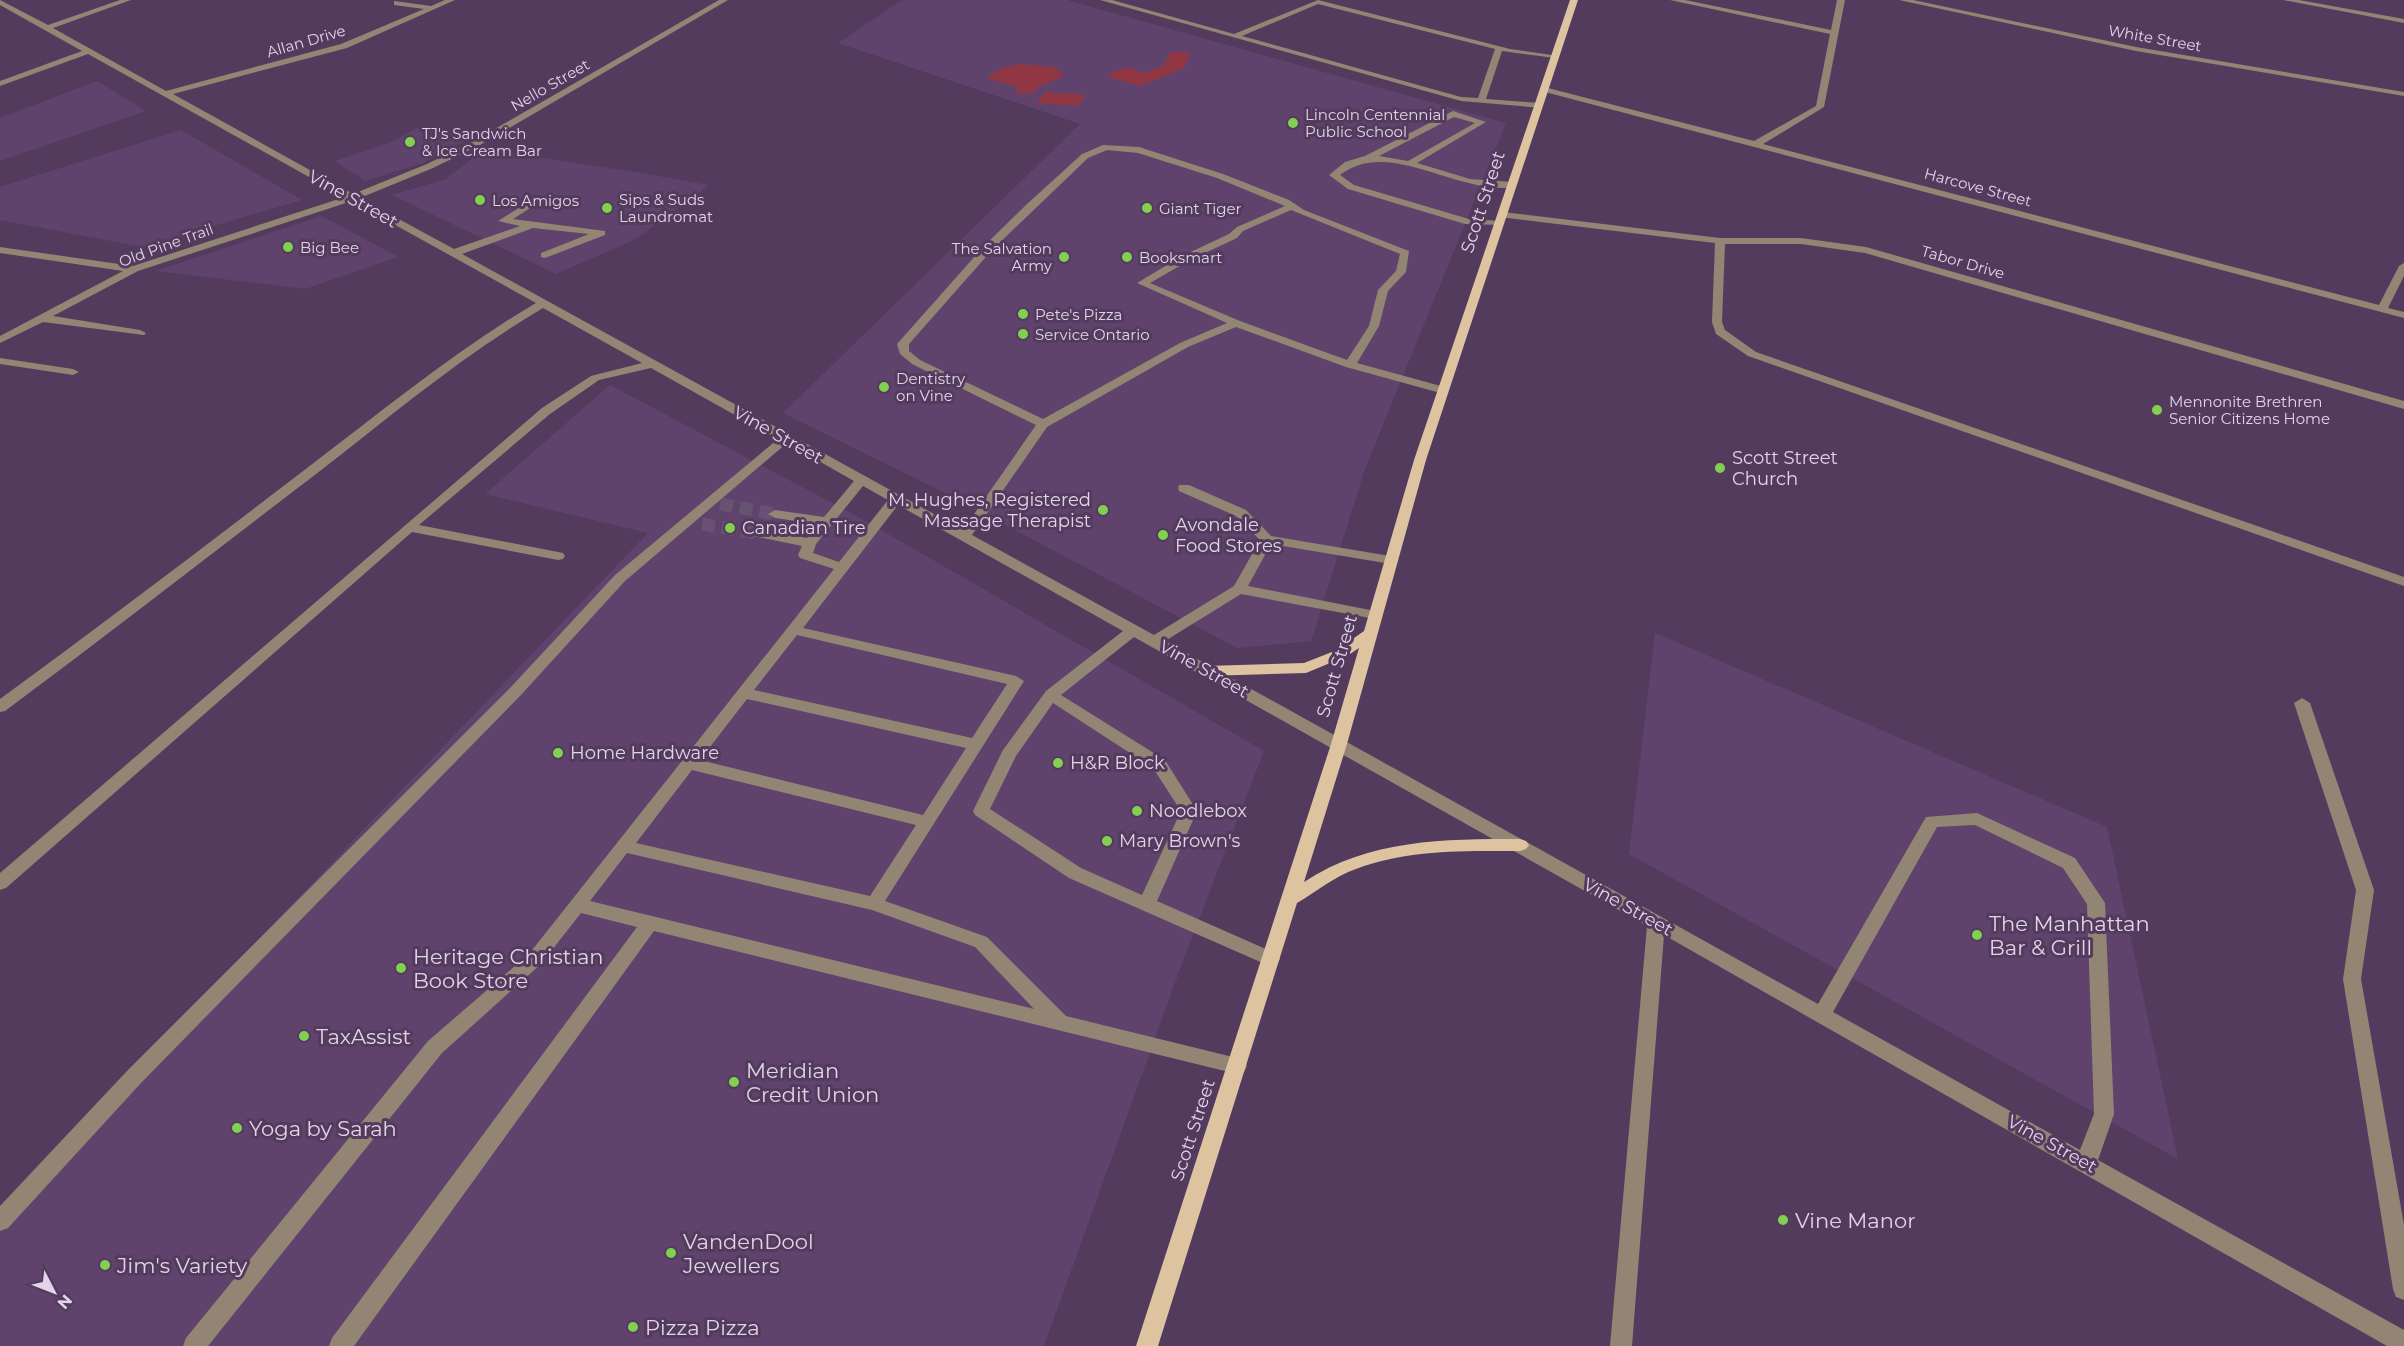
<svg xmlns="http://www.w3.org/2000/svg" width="2404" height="1346" font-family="Montserrat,sans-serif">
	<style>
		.built { fill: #5f436c }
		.green { fill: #913743 }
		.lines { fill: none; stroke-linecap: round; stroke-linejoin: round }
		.minor-tunnel { stroke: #685273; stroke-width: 13; stroke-dasharray: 13 7; stroke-linecap: butt }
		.minor { fill: #928574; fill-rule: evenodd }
		.major { fill: #ddc3a0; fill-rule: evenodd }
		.poi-dot { fill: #81d050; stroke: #533b5e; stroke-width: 2 }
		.labels { text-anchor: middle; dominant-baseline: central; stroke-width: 6; stroke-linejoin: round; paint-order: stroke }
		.far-street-label { font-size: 15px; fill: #e2d3e8; stroke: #533b5e }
		.far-poi-label { font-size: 15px; fill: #e2d3e8; stroke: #533b5e; text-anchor: start }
		.street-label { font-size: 18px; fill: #e2d3e8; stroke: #533b5e }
		.poi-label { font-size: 18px; fill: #e2d3e8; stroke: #533b5e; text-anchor: start }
		.near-poi-label { font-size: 21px; fill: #e2d3e8; stroke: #533b5e; text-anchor: start }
	</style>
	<rect width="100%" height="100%" fill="#533b5e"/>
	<path class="built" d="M902,0H1067L1506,123L1365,469L1311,641L1237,648L957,499L783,413L1080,124L838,43Z
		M97,81L146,111L0,161V118Z
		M420,126L478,134L423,163L365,181L335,161L392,142Z
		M181,130L302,200L143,247L0,220V187Z
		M485,149L641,173L709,185L636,239L556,274L392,195L446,179Z
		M322,216L398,257L305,289L156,271Z
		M610,385L855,515L1264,751L1181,966L1044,1346H0V1209L648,533L485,494Z
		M1655,633L2107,827L2178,1159L1629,854Z"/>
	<path class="green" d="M1171,52H1190L1184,68L1140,86L1106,76L1126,67L1145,73L1163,66Z
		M1020,64L1055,67L1064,76L1037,88L1035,93L1017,94L1018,87L986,78L1002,68Z
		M1046,92L1086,95L1078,106L1036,103Z"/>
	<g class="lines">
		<path class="minor-tunnel" d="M720,504L775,514
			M702,524L758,533"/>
		<path class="minor" d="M0,0L48,25L120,0H131L53,28L166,91L341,44L424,9L394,5V1L431,6L445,0H455L347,48L173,94L353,194L427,164L474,141L719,0H728L480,145L433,168L360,198L454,249L520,226L498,221L535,198L540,201L538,203L513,219L605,231V235L545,258L541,257V253L589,234L533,228L462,254L963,530L1036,425L912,364L900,354L897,344L984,246L1026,205L1082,154L1103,145L1139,147L1223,174L1289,200L1304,210L1409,251L1406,272L1388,291L1379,326L1357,363L1448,388V392L1444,394L1346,367L1236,327L1188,347L1047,427L972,535L1154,635L1234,586L1260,540L1236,516L1179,491L1178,488L1179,485H1189L1246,510L1271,536L1396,557L1398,560L1391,564L1271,544L1248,586L1375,611L1382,615L1380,618L1375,619L1241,594L1165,641L1818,1004L1926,817L1977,813L2075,858L2105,903L2114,1114L2098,1160L2404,1330V1346H2387L1664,935L1632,1346H1610L1647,926L1134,637L1061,695L1165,760L1197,811L1157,901L1277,954L1280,959L1277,964L1271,966L1265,964L1069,878L975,815L973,811L1003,750L1046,691L1123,631L898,505L803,628L1016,676L1024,681L885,901L987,937L1066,1016L1237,1058L1244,1060L1247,1066L1244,1072L1237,1074L654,931L354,1346H329L332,1338L637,927L581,913L541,964L442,1053L208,1346H183L186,1338L428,1041L529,954L834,569L800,558L798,555L802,546L753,536L751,533L753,530L758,529L807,538L819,524L775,518L768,514L775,510L824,517L854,481L787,443L625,581L520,696L141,1083L8,1228L0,1231V1206L127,1071L510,688L615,575L778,439L651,368L599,380L550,414L419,525L558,552L563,553L565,556L563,559L558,560L412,532L6,888L0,890V873L542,408L591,376L642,363L543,308C463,355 393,414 320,471C215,551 111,632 5,711L0,712V699C105,622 208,544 311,465C385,409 456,350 536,303L352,201L138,271L53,316L140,330L146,333L144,335L43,322L0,343V336L123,271L0,253V247L133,266L345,197L88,54L0,86V81L82,51L0,5ZM1107,150L1138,153L1217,178L1285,206L1237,227L1229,234L1182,256L1137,283L1227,323L1180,343L1043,419L920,360L909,351V344L992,250L1088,158ZM1291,210L1400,254L1396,271L1378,290L1369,326L1347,360L1240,321L1150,283L1190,260L1237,238L1243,231ZM863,486L888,500L839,562L813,553L816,544ZM797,635L1007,684L972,738L754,690ZM747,699L966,748L923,815L700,760ZM1053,703L1153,768L1181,811L1142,895L1081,868L990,809L1016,756ZM692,770L916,825L870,896L636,843ZM1975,825L2063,868L2087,904L2094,1114L2080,1150L1833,1012L1937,827ZM627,853L872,910L975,947L1034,1009L590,901Z
			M1100,0H1112L1234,34L1318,0L1510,49L1559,56L1555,58L1502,51L1486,99L1539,103L1542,104V108L1461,101ZM1318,4L1495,49L1478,98L1461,97L1242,36Z
			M1670,0H1685L1831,30L1837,0H1845L1824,107L1763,144L2379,305L2399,266L2404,263V276L2388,308L2404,312V318L1541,91V87H1544L1754,141L1816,106L1830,34Z
			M1899,0H1913L2136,47L2404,92V96L2136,51Z
			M2283,0H2299L2404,19V23Z
			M1453,111L1486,122L1417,163L1470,179L1512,182L1515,183V187C1457,196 1390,137 1340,175L1354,185L1469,219L1502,221V225L1465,224L1348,189L1329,175L1345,162L1365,156ZM1454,117L1475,123L1408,161L1379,156Z
			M1502,212L1720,238H1801L1866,247L2404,401V409L1865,253L1801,244H1725L1722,322L1725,330L1756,352L2404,577V586L1748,356L1716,334L1712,322L1715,243L1499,217V213Z
			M0,358L73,369L79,372L73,375L0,364Z
			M2302,698L2310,703L2374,890L2361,979L2404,1225V1300L2396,1297L2393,1289L2343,979L2356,890L2294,703Z"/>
		<path class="major" d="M1570,0H1578L1426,460L1347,744L1304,882C1369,839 1444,839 1520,839L1526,841L1529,845L1526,849L1520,851C1466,851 1408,849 1356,869C1335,876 1316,892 1297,903L1158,1346H1136L1331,744L1359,648L1347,656L1306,673L1206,676L1199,671L1206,666L1304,663L1337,650L1364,631L1414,460Z"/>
	</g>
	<g class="poi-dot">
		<circle cx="1293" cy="123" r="6"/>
		<circle cx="410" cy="142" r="6"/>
		<circle cx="480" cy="200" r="6"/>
		<circle cx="607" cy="208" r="6"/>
		<circle cx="1147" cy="208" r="6"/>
		<circle cx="288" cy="247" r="6"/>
		<circle cx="1064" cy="257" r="6"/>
		<circle cx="1127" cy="257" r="6"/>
		<circle cx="1023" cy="314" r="6"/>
		<circle cx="1023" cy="334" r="6"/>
		<circle cx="884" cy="387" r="6"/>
		<circle cx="2157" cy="410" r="6"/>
		<circle cx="1720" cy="468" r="6"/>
		<circle cx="1103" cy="510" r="6"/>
		<circle cx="730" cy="528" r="6"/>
		<circle cx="1163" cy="535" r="6"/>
		<circle cx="558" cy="753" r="6"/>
		<circle cx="1058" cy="763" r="6"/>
		<circle cx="1137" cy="811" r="6"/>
		<circle cx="1107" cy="841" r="6"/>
		<circle cx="1977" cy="935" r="6"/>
		<circle cx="401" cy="968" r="6"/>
		<circle cx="304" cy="1036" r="6"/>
		<circle cx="734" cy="1082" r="6"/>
		<circle cx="237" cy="1128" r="6"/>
		<circle cx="1783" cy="1220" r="6"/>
		<circle cx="671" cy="1253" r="6"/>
		<circle cx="105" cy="1265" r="6"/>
		<circle cx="633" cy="1327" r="6"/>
	</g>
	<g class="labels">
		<g class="far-street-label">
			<text transform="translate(2155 38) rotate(10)">White Street</text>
			<text transform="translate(306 41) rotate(-16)">Allan Drive</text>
			<text transform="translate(550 85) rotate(-30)">Nello Street</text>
			<text transform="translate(1978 187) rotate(15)">Harcove Street</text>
			<text transform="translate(166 245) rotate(-20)">Old Pine Trail</text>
			<text transform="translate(1963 262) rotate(16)">Tabor Drive</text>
		</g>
		<g class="far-poi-label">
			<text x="1305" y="114">Lincoln Centennial<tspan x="1305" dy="17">Public School</tspan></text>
			<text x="422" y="133">TJ's Sandwich<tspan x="422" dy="17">&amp; Ice Cream Bar</tspan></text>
			<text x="619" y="199">Sips &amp; Suds<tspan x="619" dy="17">Laundromat</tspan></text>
			<text x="492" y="200">Los Amigos</text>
			<text x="1159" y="208">Giant Tiger</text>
			<text x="300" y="247">Big Bee</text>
			<text x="1052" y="248" text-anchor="end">The Salvation<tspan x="1052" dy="17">Army</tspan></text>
			<text x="1139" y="257">Booksmart</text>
			<text x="1035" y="314">Pete's Pizza</text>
			<text x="1035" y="334">Service Ontario</text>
			<text x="896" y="378">Dentistry<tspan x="896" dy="17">on Vine</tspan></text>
			<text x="2169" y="401">Mennonite Brethren<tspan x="2169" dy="17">Senior Citizens Home</tspan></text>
		</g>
		<g class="street-label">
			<text transform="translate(353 199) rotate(29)">Vine Street</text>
			<text transform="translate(1483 202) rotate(-72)">Scott Street</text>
			<text transform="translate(778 435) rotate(29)">Vine Street</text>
			<text transform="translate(1337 666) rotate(-74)">Scott Street</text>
			<text transform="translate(1204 669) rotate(29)">Vine Street</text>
			<text transform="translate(1628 907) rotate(29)">Vine Street</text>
			<text transform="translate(1193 1130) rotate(-72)">Scott Street</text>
			<text transform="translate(2052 1144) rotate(29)">Vine Street</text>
		</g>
		<g class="poi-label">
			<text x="1732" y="458">Scott Street<tspan x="1732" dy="21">Church</tspan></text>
			<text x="1091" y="500" text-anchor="end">M. Hughes, Registered<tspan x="1091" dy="21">Massage Therapist</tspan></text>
			<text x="1175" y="525">Avondale<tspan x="1175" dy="21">Food Stores</tspan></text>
			<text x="742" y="528">Canadian Tire</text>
			<text x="570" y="753">Home Hardware</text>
			<text x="1070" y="763">H&amp;R Block</text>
			<text x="1149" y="811">Noodlebox</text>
			<text x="1119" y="841">Mary Brown's</text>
		</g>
		<g class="near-poi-label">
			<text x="1989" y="923">The Manhattan<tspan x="1989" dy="24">Bar &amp; Grill</tspan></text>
			<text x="413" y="956">Heritage Christian<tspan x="413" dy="24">Book Store</tspan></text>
			<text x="316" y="1036">TaxAssist</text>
			<text x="746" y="1070">Meridian<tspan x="746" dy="24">Credit Union</tspan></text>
			<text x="249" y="1128">Yoga by Sarah</text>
			<text x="1795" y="1220">Vine Manor</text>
			<text x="683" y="1241">VandenDool<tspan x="683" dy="24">Jewellers</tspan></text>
			<text x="117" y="1265">Jim's Variety</text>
			<text x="645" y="1327">Pizza Pizza</text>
		</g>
	</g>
	<g transform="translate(54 1292) rotate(132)" stroke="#533b5e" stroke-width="4.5" paint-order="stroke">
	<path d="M0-4.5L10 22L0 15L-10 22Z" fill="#e2d3e8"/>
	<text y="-9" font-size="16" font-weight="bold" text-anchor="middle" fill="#e2d3e8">N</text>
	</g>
</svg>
